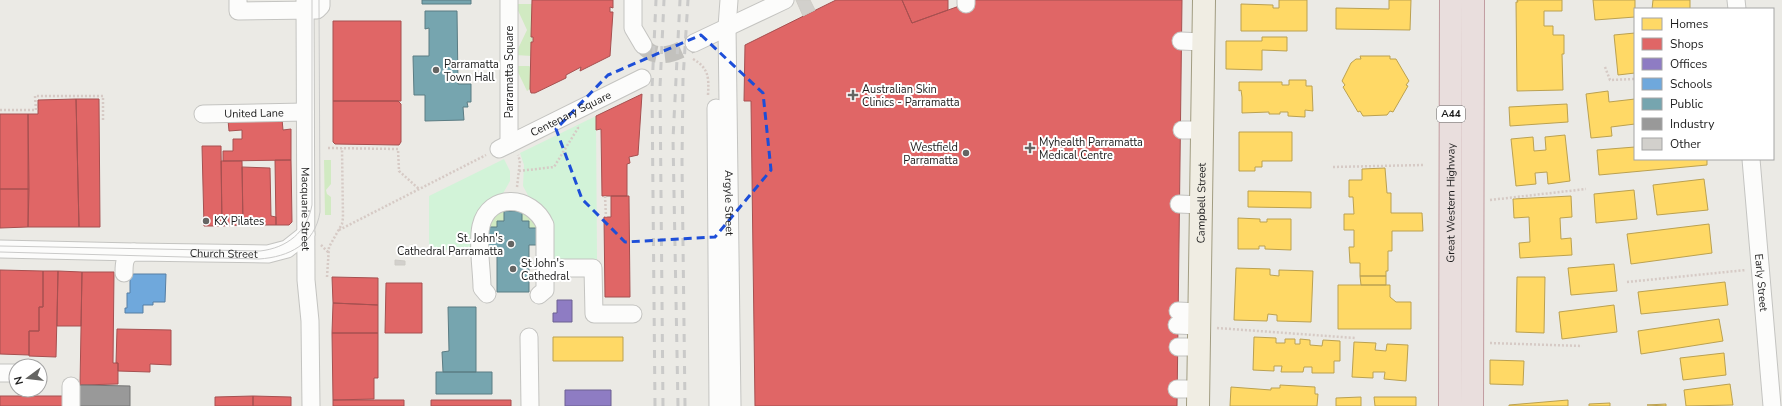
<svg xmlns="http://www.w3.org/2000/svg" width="1782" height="406" font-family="'Nunito Sans',sans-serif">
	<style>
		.grass { fill: #d1eac2 }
		.park { fill: #d2f3d8 }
		.homes { fill: #ffd966; stroke: #bba150 }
		.shops { fill: #e06666; stroke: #a65050 }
		.offices { fill: #8e7cc3; stroke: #6c6091 }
		.schools { fill: #6fa8dc; stroke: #567ea3 }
		.public { fill: #76a5af; stroke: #5b7c83 }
		.industry { fill: #999; stroke: #747474 }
		.building { fill: #d2d0cc; stroke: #ceccc6 }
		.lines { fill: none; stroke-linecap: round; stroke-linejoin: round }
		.minor-tunnel { stroke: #c2c1bd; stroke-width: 17; stroke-dasharray: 17 8; stroke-linecap: butt }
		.minor-casing { stroke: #c4c4c1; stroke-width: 19 }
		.major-casing { stroke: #a19c81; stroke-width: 24 }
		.highway-casing { stroke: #c19ca0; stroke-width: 24 }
		.path { stroke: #d6cac5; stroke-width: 2.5; stroke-dasharray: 2 2; stroke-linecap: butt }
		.minor { stroke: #fcfcfb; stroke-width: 17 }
		.major { stroke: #f0ede3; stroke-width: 22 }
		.highway { stroke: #e9dedd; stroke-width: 22 }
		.tram { stroke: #cacac9; stroke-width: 1 }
		.rail { stroke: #cacac9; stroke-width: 3; stroke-dasharray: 8 8; stroke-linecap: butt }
		.marked { fill: none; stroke: #1d4ed8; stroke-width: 3; stroke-dasharray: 8 5; stroke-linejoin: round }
		.poi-dot { fill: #656563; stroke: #fff; stroke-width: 1.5 }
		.labels { text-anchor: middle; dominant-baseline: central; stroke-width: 4; stroke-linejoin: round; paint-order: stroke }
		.shield { fill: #fff; stroke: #616161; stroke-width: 1 }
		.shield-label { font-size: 10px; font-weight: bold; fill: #1d1d1d }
		.poi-label { font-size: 11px; fill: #1d1d1d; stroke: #fff; text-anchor: start }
		.street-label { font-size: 11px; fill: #1d1d1d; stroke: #fff }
	</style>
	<rect width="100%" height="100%" fill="#ebeae5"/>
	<path class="grass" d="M515,4H533L532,56L515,55L527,30Z
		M515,66H529L532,68L533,87L527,91Z
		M324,160H331V184L326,190L327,194L331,197V215H325Z
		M520,206L540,228H529V221H522V211L504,221H497V227H485L500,210Z"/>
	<path class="park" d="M596,116L597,259H553L531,201L523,186L524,165L520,153Z
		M504,159L510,171V181L472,249L429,250V196Z"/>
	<path class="homes" d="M1279,0H1307V31H1241V4L1273,5V8H1279Z
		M1389,0H1411L1410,30L1336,29V8L1389,9Z
		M1517,0H1562V11H1544V26H1553V35H1564V54H1562L1563,90L1517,91L1516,2H1518Z
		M1593,0H1635V17L1595,20Z
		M1653,0H1690V9H1652Z
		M1635,33V73L1618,75L1614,35Z
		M1262,37H1287V51L1262,50V70L1226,69V41H1262Z
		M1360,56H1390V59H1396L1406,76L1409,81L1406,85L1408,86L1393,112L1390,111L1387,115L1363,116L1360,111L1358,112L1343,87L1345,85L1342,81L1351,63L1356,59H1361Z
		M1289,80H1306V86H1312L1313,111L1305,110V117L1288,116V112H1280V114H1269V112L1242,113V97L1241,90L1239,91V82H1282V85H1289Z
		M1608,91L1609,102L1635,99V124L1611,127L1612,136L1591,138L1586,94Z
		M1567,104L1568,122L1510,126L1509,107Z
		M1239,132H1292V161H1262V167H1255V171H1239Z
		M1565,135L1570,181L1548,184L1547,172L1535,173L1536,184L1516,186L1511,139L1533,137L1534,151L1546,150L1545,137Z
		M1635,147V159H1707V165L1599,175L1597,150Z
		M1385,168L1387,193H1391V213H1422L1423,231H1392V251H1388V271H1386V276H1360V263H1350L1349,247H1354V230H1344V214H1354L1353,197H1349V180H1362V169Z
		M1704,179L1708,210L1657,215L1653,185Z
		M1634,190L1637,219L1596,223L1594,194Z
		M1248,191L1311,192V208L1248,207Z
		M1571,196L1572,217L1560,218L1561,239L1571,238L1572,255L1520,258L1519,243L1530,242L1529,217L1514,218L1513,199Z
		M1238,218L1260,219V222H1267V219H1291V250L1265,249V246H1259V249H1238Z
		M1709,224L1712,253L1631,264L1627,234Z
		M1614,264L1617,291L1571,295L1568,268Z
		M1236,268L1270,269V275L1279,276V270L1313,271L1311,322L1277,321V315L1268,314L1267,321L1234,320Z
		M1360,276H1386V285H1361Z
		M1517,277H1545L1544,333L1516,332Z
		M1725,282L1728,305L1641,314L1638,292Z
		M1338,285H1390V297L1396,302H1411V329H1338Z
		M1614,305L1617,332L1562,339L1559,312Z
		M1719,319L1723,341L1641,354L1638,331Z
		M553,337H623V361H553Z
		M1254,337L1276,338V343H1285V339H1295V344H1300V339L1310,340V345L1322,346L1323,340L1340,341V361H1334V373H1312V367H1304L1303,372H1281L1282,366H1274V371L1253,370Z
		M1354,342L1376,343L1375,350L1386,351L1387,344L1408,345L1406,381L1384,379L1385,372H1373V378L1352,377Z
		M1724,353L1726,375L1683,380L1680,358Z
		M1490,360L1524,361L1523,385L1490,384Z
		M1730,384L1733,405L1686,406L1684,390Z
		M1280,385L1315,387V394H1318L1317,406H1230L1231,387L1271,390V388H1280Z
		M1361,397V406H1336V398Z
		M1374,397H1416V406H1375Z
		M1568,400V406H1509V405Z
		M1610,403V406H1589V404Z
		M1666,404V406L1647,405Z"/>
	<path class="shops" d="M532,0H613V8L610,7V12H613L610,56L580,71L581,67L566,75V78L535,93H531L530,89L531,42H533V37H531Z
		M836,0H902L912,23L976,0H1182L1177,406H755L751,101H744L745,45Z
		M902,0H948V10L912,23Z
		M333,21H401V101H333Z
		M642,94L638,155L629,157L630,163L627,164V196H602L601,129L596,130V116Z
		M76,99L79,227H28V114H38V100Z
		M76,99H99L100,227H79Z
		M333,101H398L401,104V142L399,145L335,144L333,142Z
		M0,114H28L29,189H0Z
		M282,119L283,130L291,129V160L223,161V151H233V139H242V130L229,131L228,120Z
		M202,146H221L222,226H204Z
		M275,160H291L292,222L289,225H276Z
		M221,161H242L243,225L222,226Z
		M242,167L270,168L271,216L276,217V225H243Z
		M0,189H29L28,227L0,228Z
		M611,196H629L630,297H605L604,217H611Z
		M0,270L43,271V307H39V331H29V355L0,354Z
		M43,271H58L56,357L29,356V331H39V307H43Z
		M58,271L82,272L81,326H57Z
		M82,272H114L113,363H118V384L80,385Z
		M332,277L378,278V305L333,303Z
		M386,283H422V333H385Z
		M333,303L378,305V333H332Z
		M117,329L171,330V365L150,364V372L118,371V363H116Z
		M332,333H378V378H374V399L333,400Z
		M0,396H64V406H0Z
		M253,396L291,397V406H253Z
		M253,396V406H215V397Z
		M333,400H404V406H333Z
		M431,400H511V406H431Z"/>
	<path class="offices" d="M557,300H572V322H553V313H557Z
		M565,390H611V406H565Z"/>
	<path class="schools" d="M130,274H166L165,302H153V305H143V313H125V308H127V293H130Z"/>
	<path class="public" d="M422,0H471V4H422Z
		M425,11H457L458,84H471V102H467L468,107H463L464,120L425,121V95H414L413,56H429V28L425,29Z
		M504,211H522V221H529V228H540V245H529V292H497V247H486L485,227H497V221H504Z
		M448,307H476V372H443L442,352L449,351Z
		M436,372H492V394H436Z"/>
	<path class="industry" d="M81,385L130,386V406H72L77,389Z"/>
	<path class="building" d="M796,0H810L815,10L803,16Z
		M395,260L405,261V265H395Z"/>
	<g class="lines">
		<path class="minor-tunnel" d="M643,45C656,64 679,51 694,43"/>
		<g class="minor-casing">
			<g id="minor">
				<path d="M238,0V11L317,10L321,6V0"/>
				<path id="s1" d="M305,0L306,280L310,321L311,406"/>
				<path d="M633,0V28L643,45"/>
				<path id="s2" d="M729,0L727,27L732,406"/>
				<path d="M1736,0L1737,9"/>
				<path d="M966,4V0"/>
				<path d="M1181,41L1203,42"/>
				<path d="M694,43L785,0"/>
				<path d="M716,108L718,406"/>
				<path id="s3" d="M203,114L305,112"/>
				<path d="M1182,130H1202"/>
				<path d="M509,144V0"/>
				<path id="s4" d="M499,149L642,78"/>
				<path id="s5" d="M1751,159L1772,406"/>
				<path d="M1179,204L1201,205"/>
				<path d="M0,249L134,252"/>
				<path d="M546,268H593L594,314H633"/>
				<path id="s6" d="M124,273C124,264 124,255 134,252L268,254L287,249L306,234"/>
				<path d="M487,294L482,288C482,270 477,244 481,226C489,192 532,195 545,225V290L539,295"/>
				<path d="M1178,311L1199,312"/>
				<path d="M1177,325L1199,326"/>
				<path d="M529,337L530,406"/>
				<path d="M1178,347H1199"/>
				<path d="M0,373H16"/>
				<path d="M1177,389H1198"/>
				<path d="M71,406V386"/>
			</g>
		</g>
		<g class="major-casing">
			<g id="major">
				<path id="s7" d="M1198,406L1204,0"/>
			</g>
		</g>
		<g class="highway-casing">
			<g id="highway">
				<path id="s8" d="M1450,406L1451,0"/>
				<path d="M1472,406L1473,0"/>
			</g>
		</g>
		<path class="path" d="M693,59C709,68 709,78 708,95
			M1605,67L1610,80L1635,79
			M0,110H36L35,96H103V122
			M328,148L398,149L399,171L419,189
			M1333,167L1423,165
			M519,171L554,167L578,128L577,126
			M517,187L520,161L518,155
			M605,196L606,217
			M1490,200L1586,189
			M339,230L486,155
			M321,245L328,252
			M327,277L329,247L342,224L343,218L342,148
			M1627,282L1746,270
			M1217,328L1355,338
			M1490,343L1582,346"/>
		<use href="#minor" class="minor"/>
		<use href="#major" class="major"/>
		<use href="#highway" class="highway"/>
		<path class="tram" d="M0,246L260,251C287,248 307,232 312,205V0
			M0,252L259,259C289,257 315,244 320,212L319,0"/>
		<path class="rail" d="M655,406L652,89L656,0
			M663,406L660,87L664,0
			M678,406L673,139L680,0
			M685,406L682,162L683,79L688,0"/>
	</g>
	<path class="marked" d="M701,35L763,93L771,170L715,237L625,242L582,199L556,129L608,75Z"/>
	<g class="poi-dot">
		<circle cx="436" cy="70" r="4"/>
		<path d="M851 89h4v4h4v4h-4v4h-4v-4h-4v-4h4z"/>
		<path d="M1028 142h4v4h4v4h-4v4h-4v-4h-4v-4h4z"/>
		<circle cx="966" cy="153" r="4"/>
		<circle cx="206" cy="221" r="4"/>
		<circle cx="511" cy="244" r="4"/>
		<circle cx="513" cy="269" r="4"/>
	</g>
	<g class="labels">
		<rect class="shield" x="1437" y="106" width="28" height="16" rx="3"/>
		<g class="shield-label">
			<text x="1451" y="114">A44</text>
		</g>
		<g class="poi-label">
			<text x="444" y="64">Parramatta<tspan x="444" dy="13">Town Hall</tspan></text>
			<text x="862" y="89">Australian Skin<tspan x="862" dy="13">Clinics - Parramatta</tspan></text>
			<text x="1039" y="142">Myhealth Parramatta<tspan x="1039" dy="13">Medical Centre</tspan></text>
			<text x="958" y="147" text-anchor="end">Westfield<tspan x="958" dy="13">Parramatta</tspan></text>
			<text x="214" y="221">KX Pilates</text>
			<text x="503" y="238" text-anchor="end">St. John's<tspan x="503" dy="13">Cathedral Parramatta</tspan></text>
			<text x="521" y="263">St John's<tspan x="521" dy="13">Cathedral</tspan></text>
		</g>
		<g class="street-label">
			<text transform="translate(509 72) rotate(-90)">Parramatta Square</text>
			<text stroke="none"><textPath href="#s3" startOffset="51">United Lane</textPath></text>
			<text stroke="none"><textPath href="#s4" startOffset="80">Centenary Square</textPath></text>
			<text stroke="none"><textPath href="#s2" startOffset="203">Argyle Street</textPath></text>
			<text stroke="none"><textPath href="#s7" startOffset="203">Campbell Street</textPath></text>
			<text stroke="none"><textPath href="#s8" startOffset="203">Great Western Highway</textPath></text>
			<text stroke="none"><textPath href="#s1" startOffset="209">Macquarie Street</textPath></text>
			<text stroke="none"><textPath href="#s6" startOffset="115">Church Street</textPath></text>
			<text stroke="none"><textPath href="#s5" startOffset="124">Early Street</textPath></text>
		</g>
	</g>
	<rect x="1634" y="8" width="140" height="152" fill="#ffffff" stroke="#a5a5a5"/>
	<rect x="1642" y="18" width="20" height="12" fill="#ffd966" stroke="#a5a5a5"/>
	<text x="1670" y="28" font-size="12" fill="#1d1d1d">Homes</text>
	<rect x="1642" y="38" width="20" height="12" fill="#e06666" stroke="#a5a5a5"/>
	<text x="1670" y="48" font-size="12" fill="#1d1d1d">Shops</text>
	<rect x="1642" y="58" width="20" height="12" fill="#8e7cc3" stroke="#a5a5a5"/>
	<text x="1670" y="68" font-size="12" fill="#1d1d1d">Offices</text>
	<rect x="1642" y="78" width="20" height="12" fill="#6fa8dc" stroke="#a5a5a5"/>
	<text x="1670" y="88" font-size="12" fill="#1d1d1d">Schools</text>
	<rect x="1642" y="98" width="20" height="12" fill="#76a5af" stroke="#a5a5a5"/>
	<text x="1670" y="108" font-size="12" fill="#1d1d1d">Public</text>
	<rect x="1642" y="118" width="20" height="12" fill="#999999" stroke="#a5a5a5"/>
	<text x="1670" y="128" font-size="12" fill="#1d1d1d">Industry</text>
	<rect x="1642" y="138" width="20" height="12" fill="#d2d0cc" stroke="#a5a5a5"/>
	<text x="1670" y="148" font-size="12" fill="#1d1d1d">Other</text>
	<g transform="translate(28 378) rotate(255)"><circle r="19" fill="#ffffff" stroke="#a5a5a5"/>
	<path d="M0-3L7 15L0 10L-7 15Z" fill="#656563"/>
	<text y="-6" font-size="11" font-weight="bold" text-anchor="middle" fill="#1d1d1d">N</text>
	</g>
</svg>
